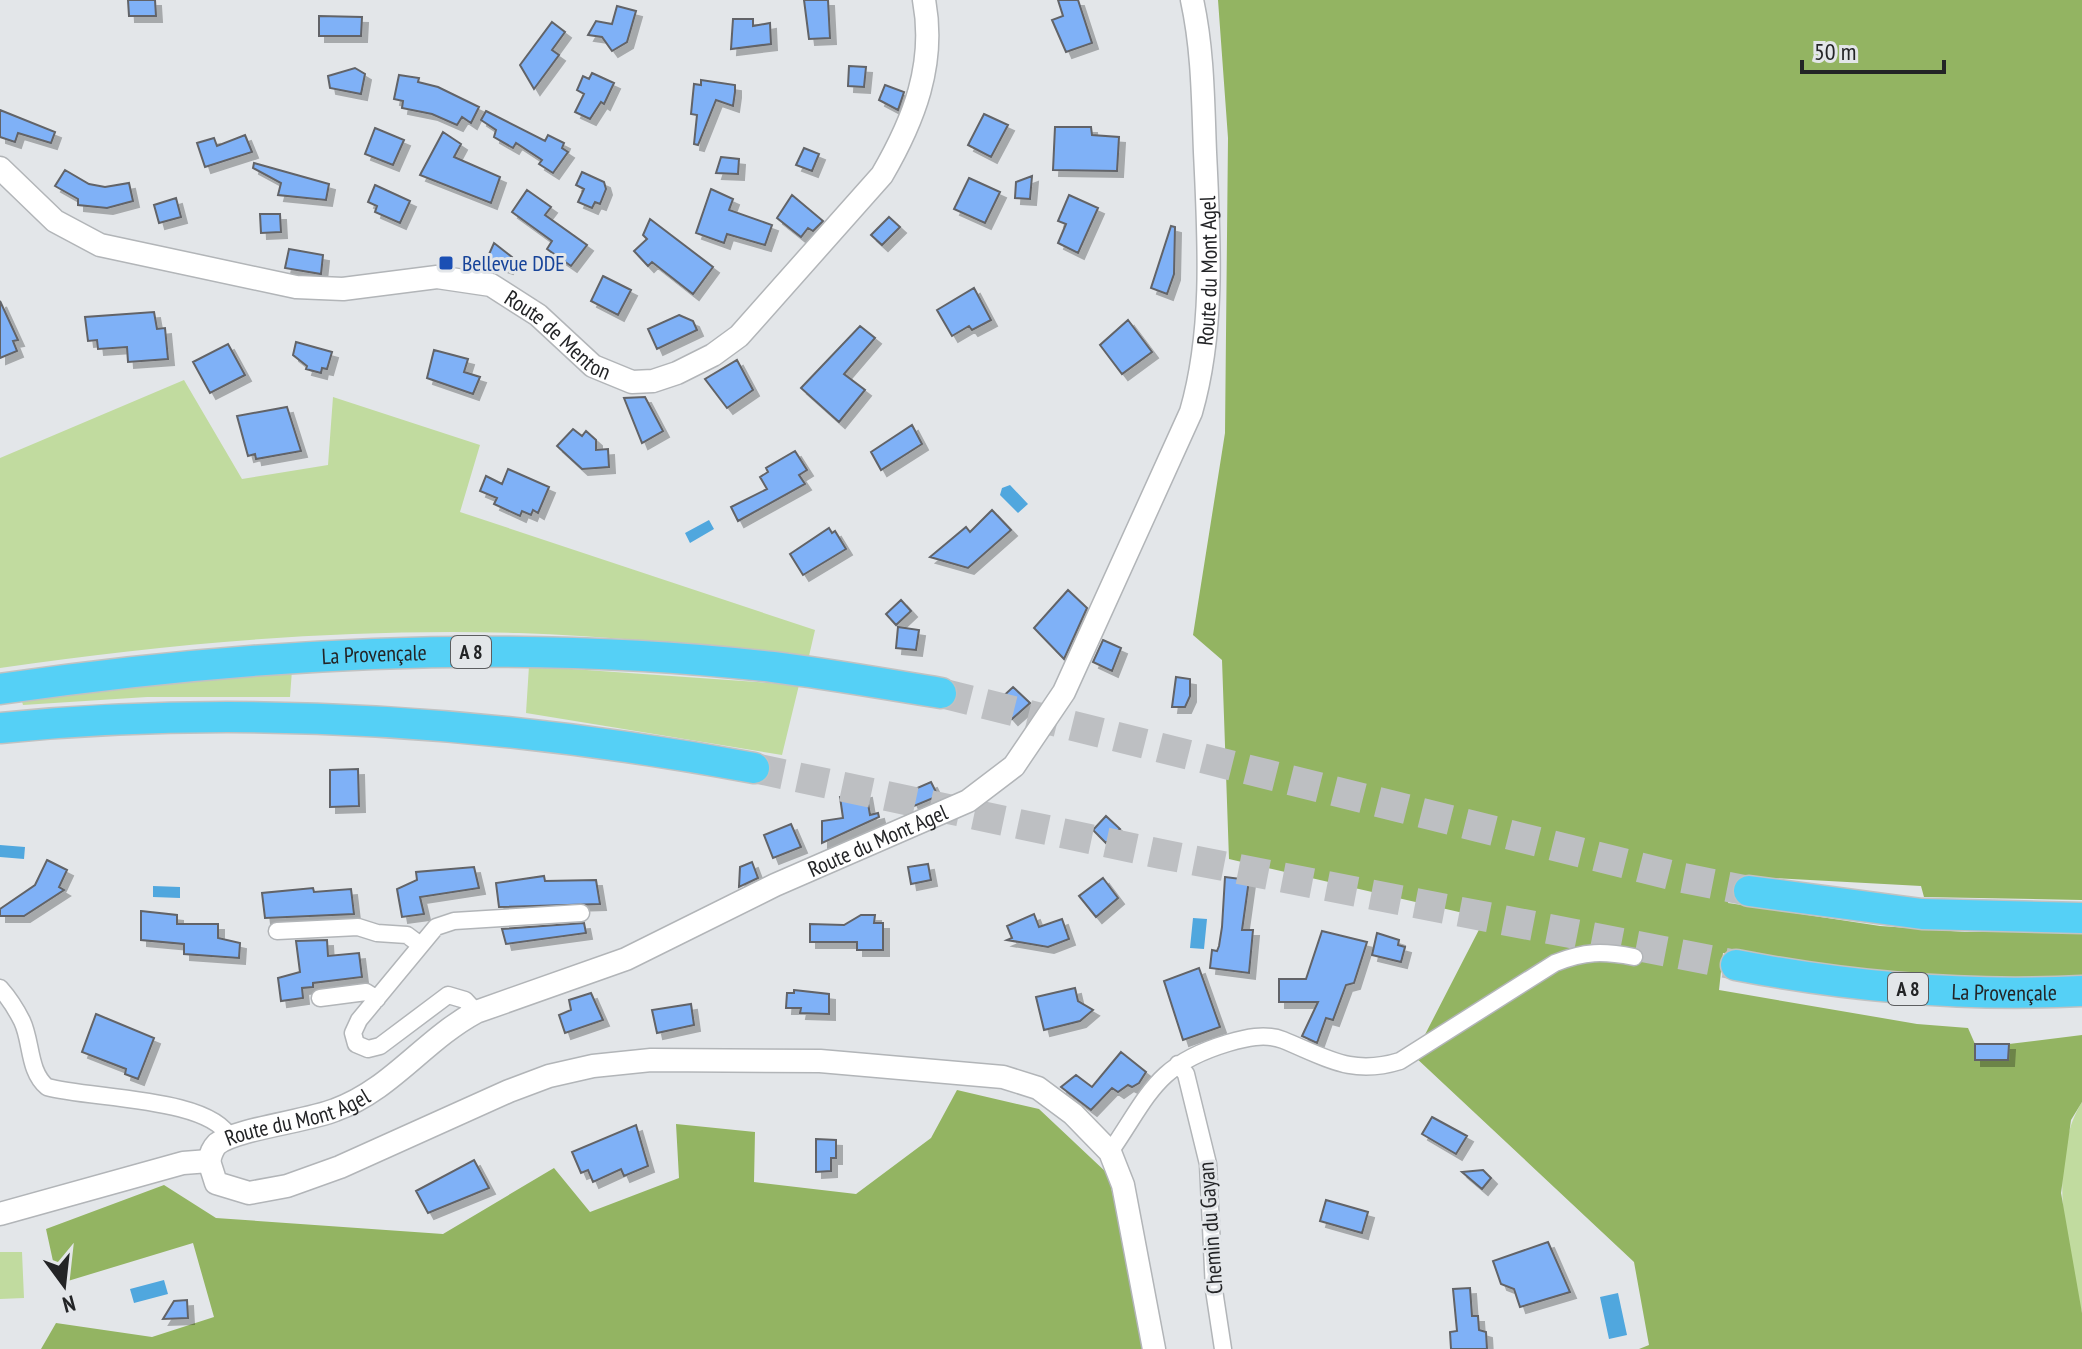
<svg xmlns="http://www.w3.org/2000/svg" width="2082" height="1349" font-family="'PT Sans Narrow',sans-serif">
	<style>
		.green { fill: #c1db9f }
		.forest { fill: #93b462 }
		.water { fill: #50a7de }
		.building { fill: #7fb1f7; stroke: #626467; stroke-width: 2; filter: url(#shadow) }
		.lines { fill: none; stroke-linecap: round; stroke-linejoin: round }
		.highway-tunnel { stroke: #bdbfc2; stroke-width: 30; stroke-dasharray: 30 15; stroke-linecap: butt }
		.street-casing { stroke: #b2b5b8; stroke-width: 19 }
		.secondary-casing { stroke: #b2b5b8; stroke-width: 25 }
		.highway-casing { stroke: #c1c2c2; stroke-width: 33 }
		.street { stroke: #fff; stroke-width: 16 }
		.secondary { stroke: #fff; stroke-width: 22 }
		.highway { stroke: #55d0f6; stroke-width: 30 }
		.transit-dot { fill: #1a4fb4; stroke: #e3e6e9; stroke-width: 3 }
		.labels { text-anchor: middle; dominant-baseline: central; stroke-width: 6; stroke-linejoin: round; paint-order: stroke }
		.shield { fill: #e3e6e9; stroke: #5d5e60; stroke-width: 2 }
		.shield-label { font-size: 20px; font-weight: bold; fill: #232426 }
		.transit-label { font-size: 22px; fill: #164399; stroke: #e3e6e9; text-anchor: start }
		.street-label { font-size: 22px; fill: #232426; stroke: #e3e6e9 }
	</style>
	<defs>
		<filter id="shadow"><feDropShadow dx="6" dy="6" stdDeviation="0" flood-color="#0004"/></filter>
	</defs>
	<rect width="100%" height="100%" fill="#e3e6e9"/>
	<path class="green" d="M184,380L242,479L328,465L333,397L480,445L460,512L815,630L809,656C712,647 615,636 519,633C344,628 172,643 0,668V458Z
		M529,666L799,685L782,755L526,713Z
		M292,670L290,697H147L23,705L21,698Z
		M2082,1102V1313C2066,1252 2047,1158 2082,1102Z
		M0,1252H22L24,1298L0,1299Z"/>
	<path class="forest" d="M1218,0H2082V900L1924,897L1921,886L1734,876L1728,903L1880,926L1965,932L2082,931V975C1961,985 1842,969 1723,953L1719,990L1917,1024L1968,1028L1975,1044L1976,1060H2008L2009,1044L2082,1035V1102L2071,1120L2061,1193L2082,1313V1349H1639L1649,1345L1634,1262L1414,1056L1485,918L1229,859L1222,660L1193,635L1225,433L1228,138Z
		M957,1090L1039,1109L1108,1174L1148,1349H41L56,1323L152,1337L214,1317L193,1243L58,1284L46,1229L164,1185L216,1218L443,1234L554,1168L590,1212L679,1178L676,1124L755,1132L754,1182L856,1194L931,1138Z"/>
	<path class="water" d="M1010,485L1028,504L1018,513L1000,495L1002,488Z
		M709,520L714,529L690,543L685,533Z
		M0,845L25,847L24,859L0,857Z
		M153,886L180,887V898L153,897Z
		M1193,918L1207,919L1204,949L1190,948Z
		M164,1280L168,1294L134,1303L130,1289Z
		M1618,1293L1627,1335L1609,1339L1600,1297Z"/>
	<path class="building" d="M128,0H155L156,16H129Z
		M804,0H828L830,38L809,39Z
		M1058,0H1078L1092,43L1066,52L1052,20L1063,16Z
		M617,6L636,11L627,42L612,51L602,37L588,35L596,21L612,24Z
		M319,16L362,17L361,36H319Z
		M733,19H753V26L770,23L771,44L731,49Z
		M552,22L565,32L552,50L559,55L534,89L520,65Z
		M849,66L866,67L864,87L848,86Z
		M355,68L365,74L361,94L330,88L328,76Z
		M592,73L614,83L604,104L601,102L590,119L575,112L584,94L577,90L583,76L589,79Z
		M399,75L419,78L418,82L438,87L479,107L471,123L462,117L457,125L432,114L402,108L403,101L394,99Z
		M701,80L735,85V92L733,106L716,100L698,145L694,144L697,115L691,114L694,84L701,85Z
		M885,85L904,92L898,110L879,100Z
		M0,110L55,132L51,143L18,133L15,142L0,137Z
		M486,111L545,141L548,135L564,143L562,148L568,152L553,173L539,164L542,160L516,143L513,148L494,137L496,130L481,120Z
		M984,114L1008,125L991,157L968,145Z
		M1055,127H1091L1092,135L1119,137L1117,171L1053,170Z
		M375,128L404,140L393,165L365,154Z
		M443,132L461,144L454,157L500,177L491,203L420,175Z
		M245,135L252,152L205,167L197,143L214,138L217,146Z
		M804,148L819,154L812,171L796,165Z
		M721,157L739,159L738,174L716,173Z
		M254,163L329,184L326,200L278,195L281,183L253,168Z
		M65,170L89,184L105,187L129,183L133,201L107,208L78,205V199L55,186Z
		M582,172L604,182L606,189L600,204L595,202L592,208L578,202L584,189L576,185Z
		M1032,176L1030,199L1015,198L1016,182Z
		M969,178L1000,192L985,223L954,209Z
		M375,185L410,201L400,223L375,212L377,206L368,202Z
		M711,189L733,199L729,210L772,225L765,245L727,234L724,243L696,233Z
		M527,190L551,207L545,215L587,245L571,266L547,249L552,241L512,212Z
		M792,195L823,221L813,231L808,228L801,237L777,218Z
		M1069,195L1098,208L1078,253L1058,243L1066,224L1058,221Z
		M176,198L181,217L159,223L154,205Z
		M260,214H280L281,232L261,233Z
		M889,217L900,227L882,245L871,235Z
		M650,219L713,267L693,294L652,262L648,266L634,251L647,239L643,235Z
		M1171,226L1175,227L1174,274L1167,294L1151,288Z
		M494,243L512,257L507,268L486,261Z
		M289,249L323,255L321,274L285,268Z
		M603,276L631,290L618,315L591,301Z
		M974,288L991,320L972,330L969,326L952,336L937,310Z
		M0,301L18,340L13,341L17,351L0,358Z
		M154,312L157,329L165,328L168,359L128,362L127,347L98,349L97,340L88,341L85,317Z
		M679,315L693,321L697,330L657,349L648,329Z
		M1128,320L1152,352L1122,374L1100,345Z
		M860,326L875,338L844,374L865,390L839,422L801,388Z
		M296,342L332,352L327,369L322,368L321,373L306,369L307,366L293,355Z
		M228,344L245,375L210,393L193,362Z
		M434,350L468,359L464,372L480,377L473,394L427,378Z
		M737,360L753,390L727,408L705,379Z
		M645,397L663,431L642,443L624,398Z
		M287,407L301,451L256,459L255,454L248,456L237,416Z
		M912,425L922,444L881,470L871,452Z
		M573,429L582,436L586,431L596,440V450L608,449L609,467L582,469L557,446Z
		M795,451L807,470L799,475L805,484L738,521L731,507L767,489L760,477L768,472L766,468Z
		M508,469L549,487L538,513L533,510L531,515L522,511L520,516L494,504L497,498L480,491L486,476L502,484Z
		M992,510L1011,530L968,568L930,557L966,527L970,532Z
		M829,528L832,533L835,531L846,549L803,575L790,554Z
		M1068,590L1087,608L1064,659L1034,628Z
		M901,600L911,611L896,625L886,614Z
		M898,627L919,630L916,650L896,648Z
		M1103,640L1121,648L1112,671L1093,662Z
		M1176,677L1190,679V696L1185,707H1172Z
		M1013,687L1030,703L1012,719L997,702Z
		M358,769L359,806L330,807V770Z
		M931,782L938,796L914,806L908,792Z
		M866,792L870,815L878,813L879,817L822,843V821L843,818L840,797Z
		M1106,816L1120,829L1106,843L1093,830Z
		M791,824L801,847L773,858L764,835Z
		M47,860L67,870L59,887L64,890L24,916H0V909L35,885Z
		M752,862L758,878L739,887L740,867Z
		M928,864L931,880L911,884L908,867Z
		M474,867L479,888L420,897L424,914L402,917L397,889L417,880L416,872Z
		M544,876L545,881L596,880L600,904L499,907L496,883Z
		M1225,877L1249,880L1242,930H1253L1249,973L1210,968L1212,950L1217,951L1219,946L1222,927Z
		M1103,878L1118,898L1096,917L1079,896Z
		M313,888L314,892L351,889L354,914L265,918L262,893Z
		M141,911L177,915V924H218V938L240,943L239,958L184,954V944L141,940Z
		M1034,914L1039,927L1062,919L1069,939L1048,947L1007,940L1012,938L1007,926Z
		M861,915H875L874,923H883V950H857V942H810V924L844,925Z
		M584,923L586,933L506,944L502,929Z
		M1322,931L1367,942L1354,983L1346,985L1333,1020L1326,1018L1317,1043L1302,1036L1318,1002H1279V979H1306Z
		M1377,933L1399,940L1398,945L1405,947L1401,962L1372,955Z
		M327,940L328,956L359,953L362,977L313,983V987L302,988L303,998L281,1001L278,978L300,972L296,941Z
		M1199,968L1220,1027L1183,1040L1164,981Z
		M1075,988L1078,1001L1093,1010L1080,1021L1044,1030L1036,997Z
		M794,990L829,994V1014L800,1013L801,1008H786L787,993H794Z
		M591,993L603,1020L565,1033L559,1015L571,1010L569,1000Z
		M691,1004L694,1025L657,1033L652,1010Z
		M96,1014L154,1038L138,1079L125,1074L126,1069L82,1052Z
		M1975,1044H2009L2008,1060H1975Z
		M1121,1052L1146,1072L1139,1083L1132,1087L1128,1085L1118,1092L1112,1088L1091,1110L1061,1087L1076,1075L1092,1087Z
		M1432,1117L1467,1136L1456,1154L1422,1134Z
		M636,1125L648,1166L624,1176L621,1169L593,1182L588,1170L581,1173L572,1152Z
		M816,1139L836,1140V1158H831V1171L816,1172Z
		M474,1160L489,1188L428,1213L416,1191Z
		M1483,1170L1491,1178L1482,1189L1462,1172Z
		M1326,1200L1368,1212L1362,1233L1320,1221Z
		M1548,1242L1570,1292L1520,1307L1514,1289L1501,1284L1493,1261Z
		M1470,1288L1472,1316H1478L1479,1330L1486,1332L1487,1349H1451L1450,1332L1457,1331L1453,1289Z
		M187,1300L188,1318L163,1319L174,1301Z"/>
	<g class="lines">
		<path class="highway-tunnel" d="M941,693L1683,878L1749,891
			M754,768L1161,854L1736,965"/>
		<g class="street-casing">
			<path id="street" d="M277,931L358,927L377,933L407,935L419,944
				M0,988C8,997 16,1009 22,1021C32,1042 28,1071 47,1087C89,1099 211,1097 230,1138
				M320,998L366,992L377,999
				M476,1012L465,1000L448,995L380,1046L368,1049L356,1044L353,1033L359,1020L436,927L454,921L581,913
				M1178,1064L1186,1074L1208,1164L1214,1290L1223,1349
				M1110,1152C1150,1094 1155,1065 1228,1043C1245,1038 1265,1033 1283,1040C1327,1058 1352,1076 1400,1061L1555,963C1585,951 1603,951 1634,957"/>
		</g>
		<g class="secondary-casing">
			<g id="secondary">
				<path id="s1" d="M0,168L55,221L100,245L296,287L343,289L437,277L491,285L538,315L593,366L632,382L653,381L677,373L713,355L739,336L882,175C914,120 936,64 924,0"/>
				<path id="s2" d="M209,1161C211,1154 212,1149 217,1144C236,1129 308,1121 335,1110C391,1090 424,1040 476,1012L626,959L775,885L968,801L1014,766L1064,692L1191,412C1215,329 1209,237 1205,152C1203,101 1203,50 1192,0"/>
				<path d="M209,1161L216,1183L249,1193L287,1186L340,1167L509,1091L549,1076L593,1066L651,1060L820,1061L1003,1077L1038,1088L1073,1114L1110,1152L1123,1185L1154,1349"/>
				<path d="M0,1214L183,1163L209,1161"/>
			</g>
		</g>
		<g class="highway-casing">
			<g id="highway">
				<path id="s3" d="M0,689C256,652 516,638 773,667C829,674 885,684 941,693"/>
				<path d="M0,728C253,703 505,722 754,768"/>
				<path d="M1749,891L1922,914L2082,918"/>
				<path id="s4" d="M1736,965C1850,987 1965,997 2082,991"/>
			</g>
		</g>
		<use href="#street" class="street"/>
		<use href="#secondary" class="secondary"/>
		<use href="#highway" class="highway"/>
	</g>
	<rect class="transit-dot" x="438" y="255" width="16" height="16" rx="4"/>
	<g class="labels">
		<g class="shield">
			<rect x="451" y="636" width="40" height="32" rx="6"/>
			<rect x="1888" y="973" width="40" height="32" rx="6"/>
		</g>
		<g class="shield-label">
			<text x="471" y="652">A 8</text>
			<text x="1908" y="989">A 8</text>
		</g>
		<g class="transit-label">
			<text x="462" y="263">Bellevue DDE</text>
		</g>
		<g class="street-label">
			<text stroke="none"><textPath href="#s2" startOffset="1448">Route du Mont Agel</textPath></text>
			<text stroke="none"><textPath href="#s1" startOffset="608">Route de Menton</textPath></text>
			<text stroke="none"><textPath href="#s3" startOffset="376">La Provençale</textPath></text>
			<text stroke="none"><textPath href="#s2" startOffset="752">Route du Mont Agel</textPath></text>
			<text stroke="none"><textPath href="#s4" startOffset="270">La Provençale</textPath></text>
			<text stroke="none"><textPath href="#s2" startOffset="104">Route du Mont Agel</textPath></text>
			<text transform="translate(1210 1228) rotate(-94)">Chemin du Gayan</text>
		</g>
	</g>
	<g transform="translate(64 1285) rotate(165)" stroke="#e3e6e9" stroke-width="6" paint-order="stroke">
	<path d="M0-6L14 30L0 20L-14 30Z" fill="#232426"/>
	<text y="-12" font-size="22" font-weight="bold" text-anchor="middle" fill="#232426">N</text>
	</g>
	<path d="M1802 60v12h142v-12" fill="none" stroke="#232426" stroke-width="4"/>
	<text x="1814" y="60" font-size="24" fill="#232426" stroke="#e3e6e9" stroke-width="6" paint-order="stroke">50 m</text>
</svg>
